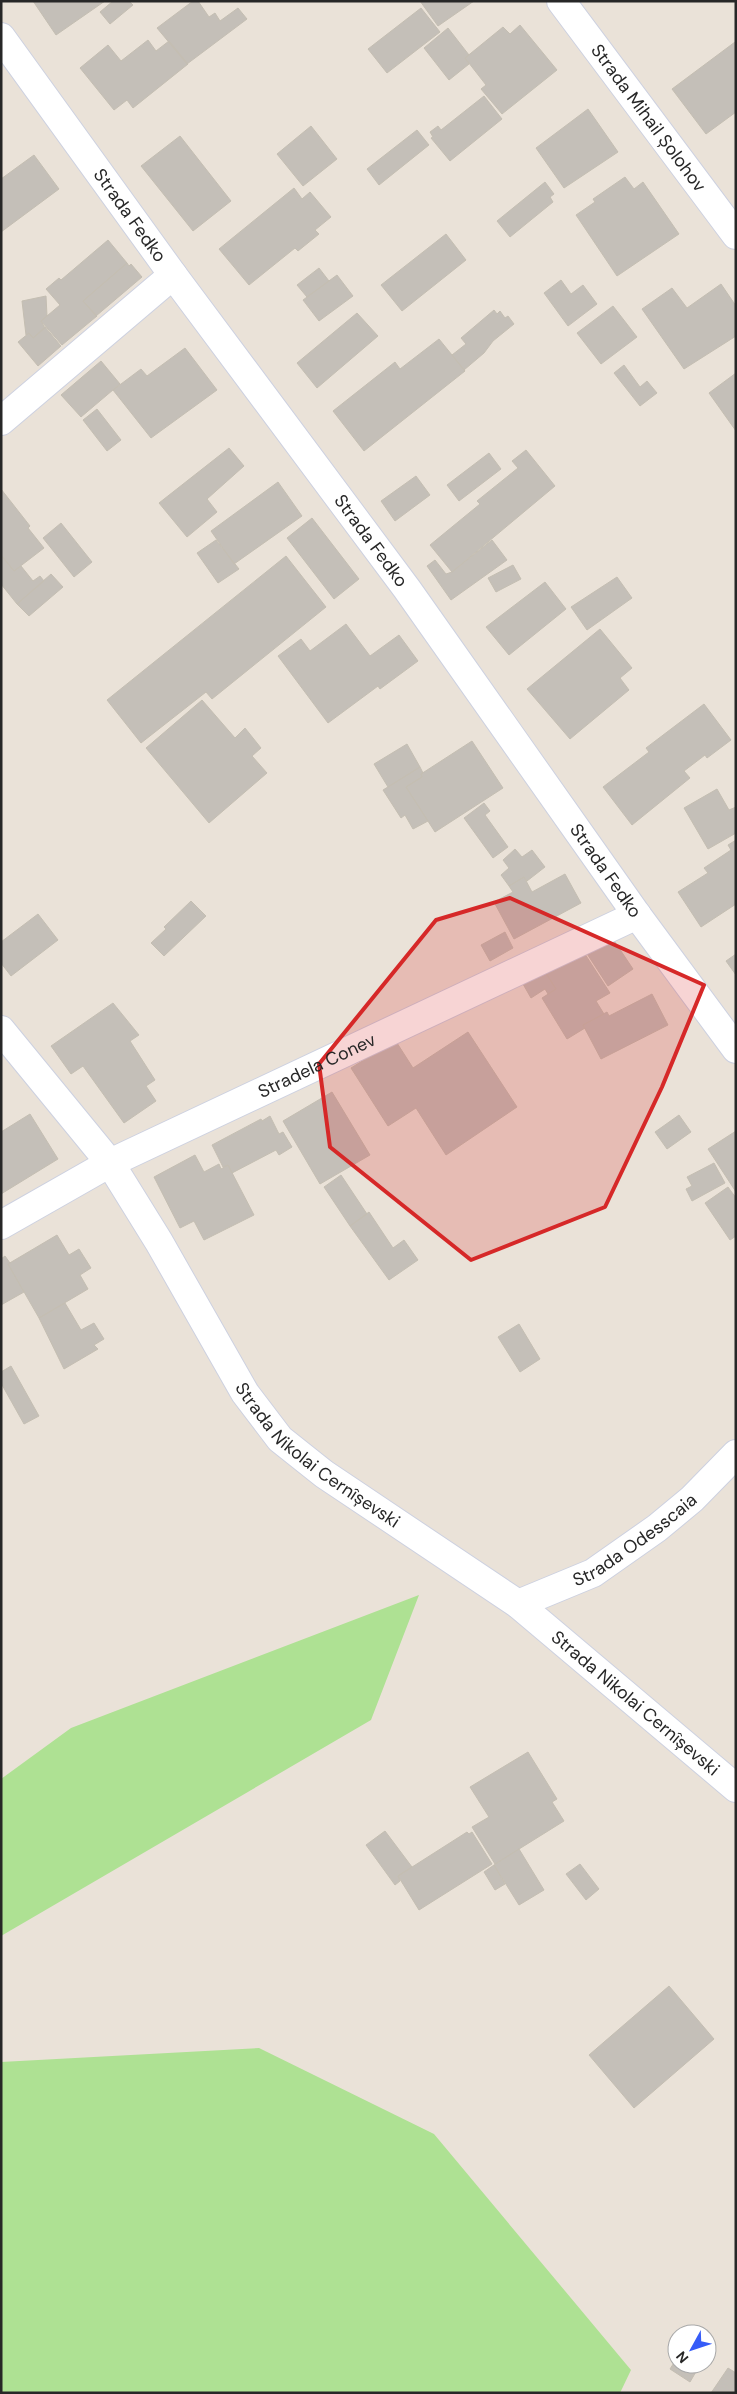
<svg xmlns="http://www.w3.org/2000/svg" width="737" height="2394" font-family="'DM Sans',sans-serif">
	<style>
		.green { fill: #aee193 }
		.building { fill: #c4bfb8; stroke: #c4beb2 }
		.lines { fill: none; stroke-linecap: round; stroke-linejoin: round }
		.minor-casing { stroke: #cdd1e0; stroke-width: 30 }
		.minor { stroke: #fff; stroke-width: 28 }
		.marked { fill: #d62828; fill-opacity: 0.2; stroke: #d62828; stroke-width: 4; stroke-linejoin: round }
		.labels { text-anchor: middle; dominant-baseline: central; stroke-width: 4; stroke-linejoin: round; paint-order: stroke }
		.street-label { font-size: 18px; fill: #272727; stroke: #fff }
	</style>
	<rect width="100%" height="100%" fill="#eae2d8"/>
	<path class="green" d="M419,1595L371,1720L1,1936V1779L71,1728Z
		M259,2048L434,2134L631,2370L620,2393H1V2062Z"/>
	<path class="building" d="M33,1H105L56,35Z
		M113,1H129L133,5L110,24L100,12Z
		M193,1H198L209,17L215,13L220,21L238,8L247,19L187,64L157,28Z
		M420,1H474L438,26Z
		M421,8L440,32L387,73L368,49Z
		M520,25L557,70L502,114L481,89L486,85L465,58L503,27L510,34Z
		M448,28L469,55L465,58L469,64L449,80L424,48Z
		M148,40L156,51L169,41L188,64L133,108L127,100L114,110L80,68L108,45L121,61Z
		M735,42L736,112L706,134L672,89Z
		M484,96L502,119L450,161L431,138L433,137L430,132L438,126L441,130Z
		M588,109L618,152L564,188L536,148Z
		M311,126L337,159L303,186L277,154Z
		M417,130L429,145L379,185L367,169Z
		M180,136L231,201L193,231L141,166Z
		M34,155L59,189L1,232V179Z
		M625,177L634,189L643,182L679,234L617,276L576,215L595,202L593,199Z
		M545,182L554,194L550,197L553,202L510,237L497,221Z
		M294,188L302,199L310,192L331,217L315,230L319,234L298,251L295,248L249,285L219,249Z
		M446,234L466,260L402,311L381,285Z
		M108,240L127,263L83,301L97,316L62,345L41,321L60,305L46,289L59,278L61,280Z
		M127,263L129,266L131,264L142,277L96,316L83,301Z
		M319,268L329,281L307,297L297,285Z
		M337,275L353,296L319,321L303,300Z
		M561,280L571,294L583,285L597,304L568,326L544,293Z
		M721,284L736,306V336L684,369L642,309L672,288L687,308Z
		M46,296L47,316L41,321L45,328L33,338L29,333L26,335L22,301Z
		M613,306L637,337L601,364L577,333Z
		M494,310L497,314L500,311L505,318L508,316L514,324L493,341L484,353L464,370L452,355L466,344L461,338Z
		M357,313L378,336L317,388L297,363Z
		M45,327L61,346L38,366L18,342L29,333L33,338Z
		M439,339L465,371L364,451L333,411L395,362L400,369Z
		M185,348L217,390L151,438L113,390L141,369L147,376Z
		M101,361L120,384L81,417L61,395Z
		M624,365L640,387L647,381L657,393L640,406L614,373Z
		M736,373V431L709,393Z
		M97,409L121,440L107,451L83,420Z
		M229,448L244,466L207,499L217,512L187,537L159,503Z
		M526,450L555,486L452,572L430,545L480,504L477,501L518,468L512,461Z
		M489,453L501,469L459,501L447,485Z
		M416,476L430,495L395,521L381,501Z
		M278,482L302,516L234,564L211,531Z
		M1,489L30,526L28,528L44,548L14,571L1,555Z
		M312,518L359,579L334,599L287,538Z
		M61,523L92,562L74,577L43,538Z
		M216,540L239,569L218,583L197,553Z
		M492,540L507,560L451,600L427,566L435,560L446,574L452,572Z
		M1,555L14,571L21,566L33,581L40,576L44,581L17,604L1,584Z
		M286,556L326,607L212,699L206,692L141,743L107,700Z
		M513,565L521,579L496,592L488,578Z
		M51,574L63,587L29,616L17,604Z
		M617,577L632,598L587,630L571,607Z
		M545,582L566,609L509,655L486,627Z
		M346,624L370,656L399,635L418,661L380,689L378,686L328,723L278,656L301,639L310,651Z
		M600,629L632,668L620,678L629,690L570,739L527,689Z
		M202,700L235,738L245,728L261,748L252,756L267,773L209,823L146,748Z
		M704,704L731,740L707,758L705,755L684,771L690,778L632,825L603,787L649,752L646,748Z
		M472,741L503,788L435,832L406,787L422,777L421,774Z
		M407,744L420,767L388,787L374,764Z
		M420,767L423,773L421,774L422,777L406,787L428,821L413,829L405,815L401,818L383,790Z
		M717,789L729,810L736,807V833L708,849L684,808Z
		M484,803L490,811L485,815L508,847L493,858L464,818Z
		M736,840V904L701,927L678,892L708,873L704,868L731,850L728,845Z
		M515,849L522,857L532,850L545,867L527,881L524,877L509,886L501,875L509,868L503,860Z
		M565,874L581,903L514,939L494,902L513,892L509,886L524,877L532,892Z
		M191,901L206,916L164,956L151,943L166,929L164,927Z
		M38,914L58,940L11,976L1,963V942Z
		M607,930L633,969L608,986L582,946Z
		M505,932L513,948L490,961L481,945Z
		M583,951L610,993L596,1001L604,1014L583,1025L585,1028L567,1039L542,998L556,989L540,964Z
		M736,954V975L726,961Z
		M540,964L556,989L548,994L545,989L531,998L519,977Z
		M652,994L668,1025L601,1059L583,1025L607,1012L609,1016Z
		M113,1003L139,1035L130,1041L155,1080L146,1086L156,1101L124,1123L83,1066L71,1074L51,1046Z
		M468,1032L517,1107L446,1155L416,1108L388,1126L351,1068L390,1044L391,1046L397,1043L413,1068Z
		M332,1092L370,1155L320,1184L283,1121Z
		M30,1114L58,1159L1,1194V1132Z
		M679,1115L691,1132L667,1149L655,1132Z
		M270,1116L279,1134L283,1132L292,1147L279,1155L276,1150L232,1173L228,1165L223,1167L212,1145L261,1119L262,1121Z
		M736,1131V1192L708,1149Z
		M195,1155L204,1172L219,1164L221,1169L228,1165L254,1215L204,1240L194,1221L180,1228L154,1177Z
		M714,1163L725,1183L692,1201L686,1189L692,1186L687,1177Z
		M341,1175L367,1214L350,1226L324,1187Z
		M728,1187L736,1198V1236L730,1240L705,1203Z
		M369,1212L393,1248L404,1240L418,1260L389,1280L350,1226Z
		M57,1235L69,1255L79,1249L91,1268L80,1275L88,1289L39,1318L8,1264Z
		M5,1256L10,1263L8,1264L24,1292L1,1305V1259Z
		M65,1303L81,1330L94,1323L104,1339L94,1345L98,1349L64,1369L39,1318Z
		M519,1324L540,1359L520,1372L498,1337Z
		M11,1366L39,1416L24,1424L1,1383V1372Z
		M528,1752L557,1799L552,1802L564,1821L495,1864L472,1827L489,1817L470,1787Z
		M385,1831L412,1867L398,1876L400,1881L395,1885L366,1845Z
		M467,1832L469,1834L472,1832L492,1864L419,1910L398,1876Z
		M519,1849L544,1890L519,1905L494,1865Z
		M580,1864L599,1889L586,1900L566,1874Z
		M494,1865L505,1884L495,1890L484,1872Z
		M669,1986L714,2039L634,2108L589,2055Z
		M677,2358V2364H695L693,2367L697,2370L690,2382L670,2369Z
		M728,2368L736,2373V2393H711Z"/>
	<g class="lines">
		<g class="minor-casing">
			<g id="minor">
				<path id="s1" d="M561,1L736,235"/>
				<path id="s2" d="M1,37L173,275L407,589L637,915L736,1049"/>
				<path d="M1,421L173,275"/>
				<path id="s3" d="M1,1030L110,1163L159,1242L245,1393L280,1439L324,1474L518,1604L736,1788"/>
				<path id="s4" d="M1,1225L110,1163L637,915"/>
				<path id="s5" d="M518,1604L593,1573L657,1528L692,1499L736,1454"/>
			</g>
		</g>
		<use href="#minor" class="minor"/>
	</g>
	<path class="marked" d="M510,898L704,985L662,1087L605,1207L471,1260L330,1147L319,1064L436,920Z"/>
	<g class="labels">
		<g class="street-label">
			<text stroke="none"><textPath href="#s1" startOffset="146">Strada Mihail Șolohov</textPath></text>
			<text stroke="none"><textPath href="#s2" startOffset="220">Strada Fedko</textPath></text>
			<text stroke="none"><textPath href="#s2" startOffset="625">Strada Fedko</textPath></text>
			<text stroke="none"><textPath href="#s2" startOffset="1030">Strada Fedko</textPath></text>
			<text stroke="none"><textPath href="#s4" startOffset="354">Stradela Conev</textPath></text>
			<text stroke="none"><textPath href="#s3" startOffset="535">Strada Nikolai Cernîșevski</textPath></text>
			<text stroke="none"><textPath href="#s5" startOffset="134">Strada Odesscaia</textPath></text>
			<text stroke="none"><textPath href="#s3" startOffset="940">Strada Nikolai Cernîșevski</textPath></text>
		</g>
	</g>
	<rect width="737" height="2394" fill="none" stroke="#272727" stroke-width="5"/>
	<g transform="translate(692 2349) rotate(230)"><circle r="24" fill="#ffffff" stroke="#a9a9a9"/>
	<path d="M0-4L9 19L0 12L-9 19Z" fill="#365cf8"/>
	<text y="-8" font-size="14" font-weight="bold" text-anchor="middle" fill="#272727">N</text>
	</g>
</svg>
